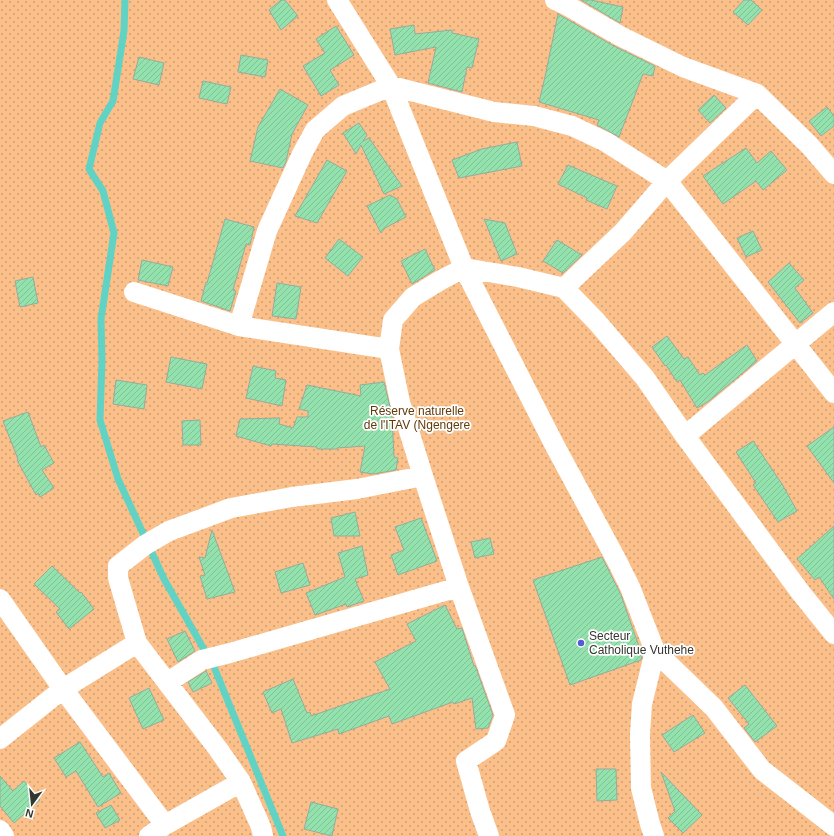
<svg xmlns="http://www.w3.org/2000/svg" width="834" height="836" font-family="Helvetica,sans-serif">
	<style>
		.grass { fill: url(#grass-dots) }
		.lines { fill: none; stroke-linecap: round; stroke-linejoin: round }
		.stream { stroke: #60d3c5; stroke-width: 7 }
		.building { fill: url(#building-hatch); stroke: #95ac9c }
		.street { stroke: #fff; stroke-width: 20 }
		.poi-dot { fill: #545cd3; stroke: #fff; stroke-width: 1.5 }
		.labels { text-anchor: middle; dominant-baseline: central; stroke-width: 3.5; stroke-linejoin: round; paint-order: stroke }
		.park-label { font-size: 12px; fill: #623908; stroke: #fff }
		.poi-label { font-size: 12px; fill: #33372d; stroke: #fff; text-anchor: start }
	</style>
	<defs>
		<pattern id="grass-dots" width="8" height="8" patternUnits="userSpaceOnUse"><rect width="8" height="8" fill="#fbc08a"/><path d="M2 2h.1M6 6h.1" fill="none" stroke="#cc9d71" stroke-width="1.8" stroke-linecap="round"/></pattern>
		<pattern id="building-hatch" width="6" height="6" patternUnits="userSpaceOnUse"><rect width="6" height="6" fill="#93e2ae"/><path d="M-1 1l2-2M0 6l6-6M5 7l2-2" fill="none" stroke="#7fc296"/></pattern>
	</defs>
	<rect width="100%" height="100%" fill="#ecf6dc"/>
	<path class="grass" d="M0,0H834V836H0Z"/>
	<g class="lines">
		<path class="stream" d="M125,0L124,31L113,101L100,123L89,169L103,191L114,233L101,319L102,360L100,420L118,479L164,579L214,667L283,836"/>
	</g>
	<path class="building" d="M281,0H285L298,16L281,30L269,10Z
		M581,0H591L623,7L620,23Z
		M744,0H751L762,10L748,25L733,12Z
		M558,14L614,46L655,66L653,76L643,74L619,137L597,125L599,120L539,102L545,77Z
		M414,25L415,34L452,30V33L479,39L472,68L467,67L462,92L428,83L436,47L395,55L390,29Z
		M336,26L354,55L330,70L339,85L321,96L303,66L325,53L316,39Z
		M241,55L268,60L265,77L238,72Z
		M139,57L164,63L159,85L133,79Z
		M203,81L231,87L227,104L199,98Z
		M280,89L308,105L292,134L286,162L283,168L250,161L258,127Z
		M714,95L726,108L710,123L698,110Z
		M827,107L834,116V126L821,136L809,121Z
		M359,123L367,135L363,141L369,138L402,186L384,194L361,145L356,154L343,133Z
		M517,142L522,166L459,178L452,160L482,149Z
		M746,148L757,163L771,151L787,170L763,190L756,181L723,204L703,176Z
		M327,160L347,171L317,223L295,216Z
		M568,165L617,186L607,209L586,200L587,198L558,184Z
		M390,195L397,199L406,217L385,228L381,233L367,206Z
		M225,219L254,227L250,245L246,244L233,290L236,291L230,311L201,301L206,282L207,283Z
		M484,219L505,223L517,254L501,261Z
		M753,231L762,250L746,257L737,238Z
		M339,239L363,257L348,276L325,258Z
		M557,240L582,255L563,273L543,261Z
		M425,249L435,270L412,284L401,261Z
		M142,260L173,267L168,286L138,280Z
		M789,263L804,280L795,288L813,313L800,323L768,282Z
		M33,277L38,303L20,307L15,281Z
		M277,283L301,287L296,319L272,316Z
		M667,336L684,359L688,357L700,375L703,373L705,375L747,345L757,361L709,401L697,408L680,380L677,382L666,365L665,366L652,347Z
		M171,357L207,364L202,389L166,382Z
		M253,366L276,371L275,378L286,380L282,406L246,398Z
		M116,380L147,385L144,409L113,404Z
		M384,382L392,415L394,457L398,458L396,470L373,474L360,472L365,446L337,448V449H317V447L272,444L271,446L236,436L240,419L280,418L279,424L293,428L297,417H308V411L299,409L307,385L361,396L360,385Z
		M28,412L41,447L44,445L54,463L42,470L54,488L40,497L38,493L36,495L17,460L18,459L3,421Z
		M200,420L201,445H183L182,421Z
		M834,427V483L807,446Z
		M753,441L782,484L797,511L778,522L753,485L756,483L736,452Z
		M355,512L360,536H334L331,518Z
		M421,518L437,561L398,575L391,555L404,550L395,527Z
		M834,526V599L819,577L815,580L797,559Z
		M212,530L235,592L207,599L200,576L205,575L199,557L205,558Z
		M490,538L494,554L475,558L471,542Z
		M362,546L368,575L355,579L364,601L347,607L346,604L315,615L306,593L345,577L338,553Z
		M602,557L621,595L642,655L641,660L570,685L533,580Z
		M303,563L310,585L281,593L275,572Z
		M52,566L80,593L81,592L94,609L69,629L56,612L60,609L34,584Z
		M445,605L457,629L462,628L474,666L475,665L493,715L488,728L476,729L472,698L454,704L453,702L392,724L389,716L339,734L338,729L292,743L281,709L272,713L263,692L293,679L307,713L310,712L311,716L390,689L375,662L416,641L407,624Z
		M185,631L195,651L178,662L167,639Z
		M206,671L212,683L193,692L188,682Z
		M745,685L777,726L755,742L744,728L749,724L728,698Z
		M149,688L164,720L143,729L129,698Z
		M693,715L705,733L674,752L662,735Z
		M80,742L103,777L109,773L121,793L98,807L76,771L66,777L54,758Z
		M596,769H616L617,800L597,801Z
		M661,772L702,815L683,833L668,818L675,811Z
		M0,776L13,791L24,781L40,800L14,823L0,806Z
		M311,802L338,809L332,836L304,829Z
		M111,805L120,820L105,828L96,813Z"/>
	<g class="lines">
		<path class="street" d="M337,0L391,86L464,268L555,446L616,559L630,587L655,651L642,704L640,734L641,788L650,824L654,836
			M555,0L568,6L620,36L683,67L757,94L810,146L834,174
			M564,288L623,232L667,181L757,94
			M134,292L239,326L389,349
			M239,326L267,231L302,154L315,130L343,106L391,86L494,112L534,116L572,126L606,142L667,181L834,393
			M685,436L834,312
			M0,599L63,689L165,825
			M655,651L714,708L762,770L834,826
			M168,682L202,660L230,653L459,587
			M0,739L63,689L137,643
			M0,830L4,836
			M149,836L165,825L241,782
			M263,836L261,827L241,782L218,749L137,643L118,578V566L145,545L169,531L231,508L292,497L357,489L423,476
			M489,836L480,811L466,761L496,741L505,715L459,587L423,476L400,402L389,349L393,320L413,297L441,280L464,268L518,277L564,288L596,321L645,378L685,436L801,593L834,634"/>
	</g>
	<circle class="poi-dot" cx="581" cy="643" r="4"/>
	<g class="labels">
		<g class="park-label">
			<text x="417" y="411">Réserve naturelle<tspan x="417" dy="14">de l'ITAV (Ngengere</tspan></text>
		</g>
		<g class="poi-label">
			<text x="589" y="636">Secteur<tspan x="589" dy="14">Catholique Vuthehe</tspan></text>
		</g>
	</g>
	<g transform="translate(32 804) rotate(195)" stroke="#ffffff" stroke-width="3" paint-order="stroke">
	<path d="M0-3L7 15L0 10L-7 15Z" fill="#33372d"/>
	<text y="-6" font-size="11" font-weight="bold" text-anchor="middle" fill="#33372d">N</text>
	</g>
</svg>
